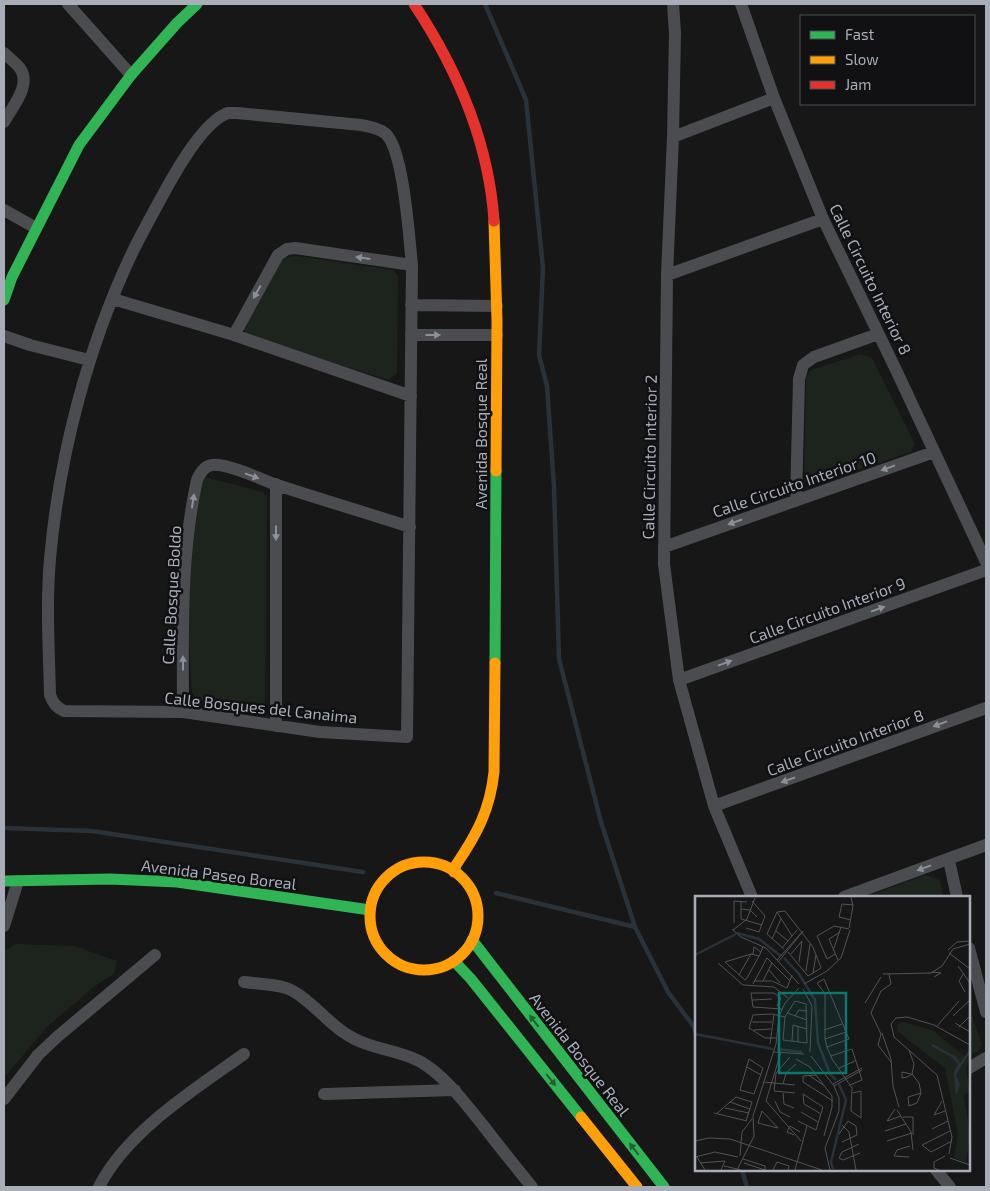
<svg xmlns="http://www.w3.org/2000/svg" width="990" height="1191" font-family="'Exo 2',sans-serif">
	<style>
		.green { fill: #1d241e }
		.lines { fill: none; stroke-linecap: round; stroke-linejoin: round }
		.stream { stroke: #2a3239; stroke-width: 4.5 }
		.street { stroke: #4b4c50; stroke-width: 12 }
		.fast { stroke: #30b455; stroke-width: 11 }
		.slow { stroke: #ff9f0a; stroke-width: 11 }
		.jam { stroke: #e5322d; stroke-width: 11 }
		.oneway { fill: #8c9099 }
		.oneway2 { fill: #206234 }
		.labels { text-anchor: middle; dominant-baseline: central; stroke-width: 5; stroke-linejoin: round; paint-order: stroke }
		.street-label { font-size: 16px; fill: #a8adb8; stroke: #111113 }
		.inset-river { fill: none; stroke: #2a3239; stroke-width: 2.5 }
		.inset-road { fill: none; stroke: #515357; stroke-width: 1 }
		.view { fill: #0f766e; fill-opacity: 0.15; stroke: #0f766e; stroke-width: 2.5 }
		.inset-edge { fill: none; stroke: #a8adb8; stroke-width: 2.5 }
	</style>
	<rect width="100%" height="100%" fill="#171717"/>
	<path class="green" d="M297,256L393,270L398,276L397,373L388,380L246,335L243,326L277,265L286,257Z
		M861,354L872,358L915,444L911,452L809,487L804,483L806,377L811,370Z
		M205,477L263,492L267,498L265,706L260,709L198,701L192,693L187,610L188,554L200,479Z
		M925,875L940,880L943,897H866Z
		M16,944L74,946L117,961L114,974L96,985L46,1028L4,1078V951Z
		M969,1008L982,1044L978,1051L969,1056Z"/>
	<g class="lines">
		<path class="stream" d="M485,4L526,100L543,268L539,355L547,386L554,487L559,659L601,822L635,927L668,992L694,1027L696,1035
			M4,828L92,831L363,872
			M496,893L635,927
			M742,1170L747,1187"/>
		<path class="street" d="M68,4L131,75
			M673,4L675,33L673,137L667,275L664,564L679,680L714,806L752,897
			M741,4L774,98L823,219L897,372L986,562
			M4,53C9,58 15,62 19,67C33,84 12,107 4,122
			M228,113H237L361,125C370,127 379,128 386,134C404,152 409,238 412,265L407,737L320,732L183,712L64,711C56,707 53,703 50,695C49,650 46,604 50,559C59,456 88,345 133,251C143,231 154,211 165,191C177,169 204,121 228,113Z
			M673,137L774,98
			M4,210L36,228
			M667,275L823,219
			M113,299L234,335L411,396
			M411,305L497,306
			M234,335L278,255L287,249L295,248L412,265
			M411,335H497
			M4,336L30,345L89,360
			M796,501L799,379L803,365L814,357L878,334
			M664,547L934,452
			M679,680L986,570
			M183,712C183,635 180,556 197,480C200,473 204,466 212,465C226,463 259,478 274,484C319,499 364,512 410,527
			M276,726V484
			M714,806L986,708
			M949,860L957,897
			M844,897L986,845
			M4,926L18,881
			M969,948L986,1012
			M244,982C258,984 273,984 286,988C305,994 328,1023 346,1034C370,1050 398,1049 421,1062C446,1077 464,1102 482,1124C498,1145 515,1166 532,1187
			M969,1068L986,1058
			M324,1094L455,1090
			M4,1099L38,1055L57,1037L155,955
			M936,1170L950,1187
			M99,1187C126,1132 195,1089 244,1054"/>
		<path class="fast" d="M4,300L12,277L79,145L131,75L177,23L197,4
			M495,663L496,471
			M4,881L110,879L177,882L370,910
			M472,940L664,1187
			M454,961L471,979L581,1117"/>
		<path class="slow" d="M494,221L497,321L496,471
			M370 916a54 54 0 1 1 108 0a54 54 0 1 1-108 0Z
			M454,872L456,865C477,834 490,810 494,772L495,663
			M581,1117L637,1187"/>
		<path class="jam" d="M414,4C457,69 489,143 494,221"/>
	</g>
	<defs><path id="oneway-solid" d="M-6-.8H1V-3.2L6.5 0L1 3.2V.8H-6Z" transform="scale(1.25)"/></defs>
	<g class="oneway">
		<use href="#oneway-solid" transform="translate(363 258) rotate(-172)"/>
		<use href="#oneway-solid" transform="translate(257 292) rotate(119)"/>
		<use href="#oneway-solid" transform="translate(433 335)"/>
		<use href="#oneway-solid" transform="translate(888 468) rotate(160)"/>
		<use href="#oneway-solid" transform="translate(252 476) rotate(20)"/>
		<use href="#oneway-solid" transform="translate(193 501) rotate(-81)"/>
		<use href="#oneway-solid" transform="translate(735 522) rotate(161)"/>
		<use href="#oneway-solid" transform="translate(276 533) rotate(90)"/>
		<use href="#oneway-solid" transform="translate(878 609) rotate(-20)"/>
		<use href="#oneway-solid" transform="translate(183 663) rotate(-90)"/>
		<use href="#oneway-solid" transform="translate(725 663) rotate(-20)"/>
		<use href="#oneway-solid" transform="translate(940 724) rotate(160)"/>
		<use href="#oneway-solid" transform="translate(788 780) rotate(160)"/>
		<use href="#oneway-solid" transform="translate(924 868) rotate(160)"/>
	</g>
	<g class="oneway2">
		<use href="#oneway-solid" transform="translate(534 1021) rotate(-128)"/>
		<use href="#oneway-solid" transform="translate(551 1080) rotate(51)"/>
		<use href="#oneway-solid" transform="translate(634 1149) rotate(-128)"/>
	</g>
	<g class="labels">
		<g class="street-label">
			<text transform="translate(871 279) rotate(64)">Calle Circuito Interior 8</text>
			<text transform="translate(480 434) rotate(-90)">Avenida Bosque Real</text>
			<text transform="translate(649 457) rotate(-89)">Calle Circuito Interior 2</text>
			<text transform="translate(794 484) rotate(-19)">Calle Circuito Interior 10</text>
			<text transform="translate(171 595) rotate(-87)">Calle Bosque Boldo</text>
			<text transform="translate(827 610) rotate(-20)">Calle Circuito Interior 9</text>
			<text transform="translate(261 707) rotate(6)">Calle Bosques del Canaima</text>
			<text transform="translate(845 742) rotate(-20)">Calle Circuito Interior 8</text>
			<text transform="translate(219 874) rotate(7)">Avenida Paseo Boreal</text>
			<text transform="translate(580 1054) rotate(52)">Avenida Bosque Real</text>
		</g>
	</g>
	<g transform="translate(695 896)">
		<rect width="275" height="275" fill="#171717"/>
		<path d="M208,126L237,134L274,164L271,172L275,197L270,198L269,201L275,238L271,267L259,262L263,238L250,172L203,136L202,129Z" fill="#1d241e"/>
		<path d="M255,159H259L267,169L261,179L265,189L261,200L259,176L263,168Z" fill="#2a3239"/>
		<path class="inset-river" d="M42,37L64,43L86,60M0,59L41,38M89,62L104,78L120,104L123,147L135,178L141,184M0,138L78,153M237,149L257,160M82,153L107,156M266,168L275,155M138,273L136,266L151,204L144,188"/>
		<path class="inset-road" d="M46,6V23L67,29M46,13L55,14L62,21M82,16L90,15L118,51L126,72L113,80M82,16L72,38L89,53M82,16L97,40M156,24L144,21L147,8L158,9M39,27V5L52,6M51,32L64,36L70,20L57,5M154,32L158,10L156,1M37,33L46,41L71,52L104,88M38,34L52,23L60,2M81,35L93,45M77,43L86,23M87,52L102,34M253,54L262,46L275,45M138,55L146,31M93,56L113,80M254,57L275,73M58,58L59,51L66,56M96,58L107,45M140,58L132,63L122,40L139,30L154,33M64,60L56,58L30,66L50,84L52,82L64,60L66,56L68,50M82,64L108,35L84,65M143,64L134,43L145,36M104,66L107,45M23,67L48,89L79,91L93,102M263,70L275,87M74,74L85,87M111,75L115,48M237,76L246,77L239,81M118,77L121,59M269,77L264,85L270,96M188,78L236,77L247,70L258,53L275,48M194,78L196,88L186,95L176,117L186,138L183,149L196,166M44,79L56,58M59,85H77L92,92L97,79M68,85L77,67M58,88L72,62L94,84M109,88L132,75L146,62L155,34M108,93L117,110L115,156M57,104L77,103M100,105L111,108L112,147L88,144L90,121ZM170,107L186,81M82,110L86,102L79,97H56L58,111L87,113M92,117L112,124M100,120L104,114L112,115M258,120L275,104M57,126H77M260,127L275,136M242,130L264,105M264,131L275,120M59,134L76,133M129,134L147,128M187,137L196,163L198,190L204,211M81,142H70L54,132L58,119L77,118L90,121M130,143L151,136M97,145L98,129L112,133M103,146V130M75,148L79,118M132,151L154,143L129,83L122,87L130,98V143L132,151L137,163L157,192L156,215L166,222V195L158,197M214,154L219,168L217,178L224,187L226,197L222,207L214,210L213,201L226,197M79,156L109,158M86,156L71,205L106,245M116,160L139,190L144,202V215L130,252L135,274M136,160L157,153L167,184L155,189M95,161L81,177L79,195L100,197M54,163L68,172L59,198L45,194ZM101,163L115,171L137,200V211L129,240M52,171L66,179M144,172L160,165M216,178L207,176V182L212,181L214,180L217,178M121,179L108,180V186L138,205M115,180L128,189M69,186L100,189M88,188L91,177L101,168M138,188L167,172M139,190L167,174M88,197L89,208L99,212M108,198L109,208L126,218M80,205L85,216L95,221M247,205L239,219L250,215M35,206L55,213M30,212L54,217M200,213L192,225L206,220M202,214L216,236L218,254M106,216L123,226M19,217L52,225M21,218L41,201L57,206L51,225M208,221H218V239M103,225L121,234L128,211L108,198M147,229L154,236L161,274M83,232L63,227L67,215L83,232M237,233L253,225M190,235L211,228M255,235L227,249L236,256L257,245M144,238L153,225L161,230M99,239L92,236L95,230L105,236M0,245L14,242L35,243L127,274M192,245L217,237M147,246L162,239L161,230M164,248L147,256L144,262L148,264L165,257M254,258L257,241L242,179L199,141L196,128L201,122L212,121L239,129L275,149M45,260L47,236L57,223M0,261L20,256L43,261M2,261L10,274M214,261L199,260L202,254L215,250M255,262L275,269M48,263L70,270V274M5,267L30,265L26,274M49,267L70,274M29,270L46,274M42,274L59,240L58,220L81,148L84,120L90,107L104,92M78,274L82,266L94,270L93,274M100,274L112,230M244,274L239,272V266L250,260"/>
		<path class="view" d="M84,97H151V177H84Z"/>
		<rect width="275" height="275" class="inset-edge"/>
	</g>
	<rect width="990" height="1191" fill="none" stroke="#a8adb8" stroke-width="10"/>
	<rect x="800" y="15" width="175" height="90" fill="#111113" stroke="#4d4f55"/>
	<rect x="810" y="31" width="25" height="8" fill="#30b455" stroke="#4d4f55"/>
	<text x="845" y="40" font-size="15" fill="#a8adb8">Fast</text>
	<rect x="810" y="56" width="25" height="8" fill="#ff9f0a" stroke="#4d4f55"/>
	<text x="845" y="65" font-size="15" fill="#a8adb8">Slow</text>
	<rect x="810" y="81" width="25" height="8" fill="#e5322d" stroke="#4d4f55"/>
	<text x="845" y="90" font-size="15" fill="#a8adb8">Jam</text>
</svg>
